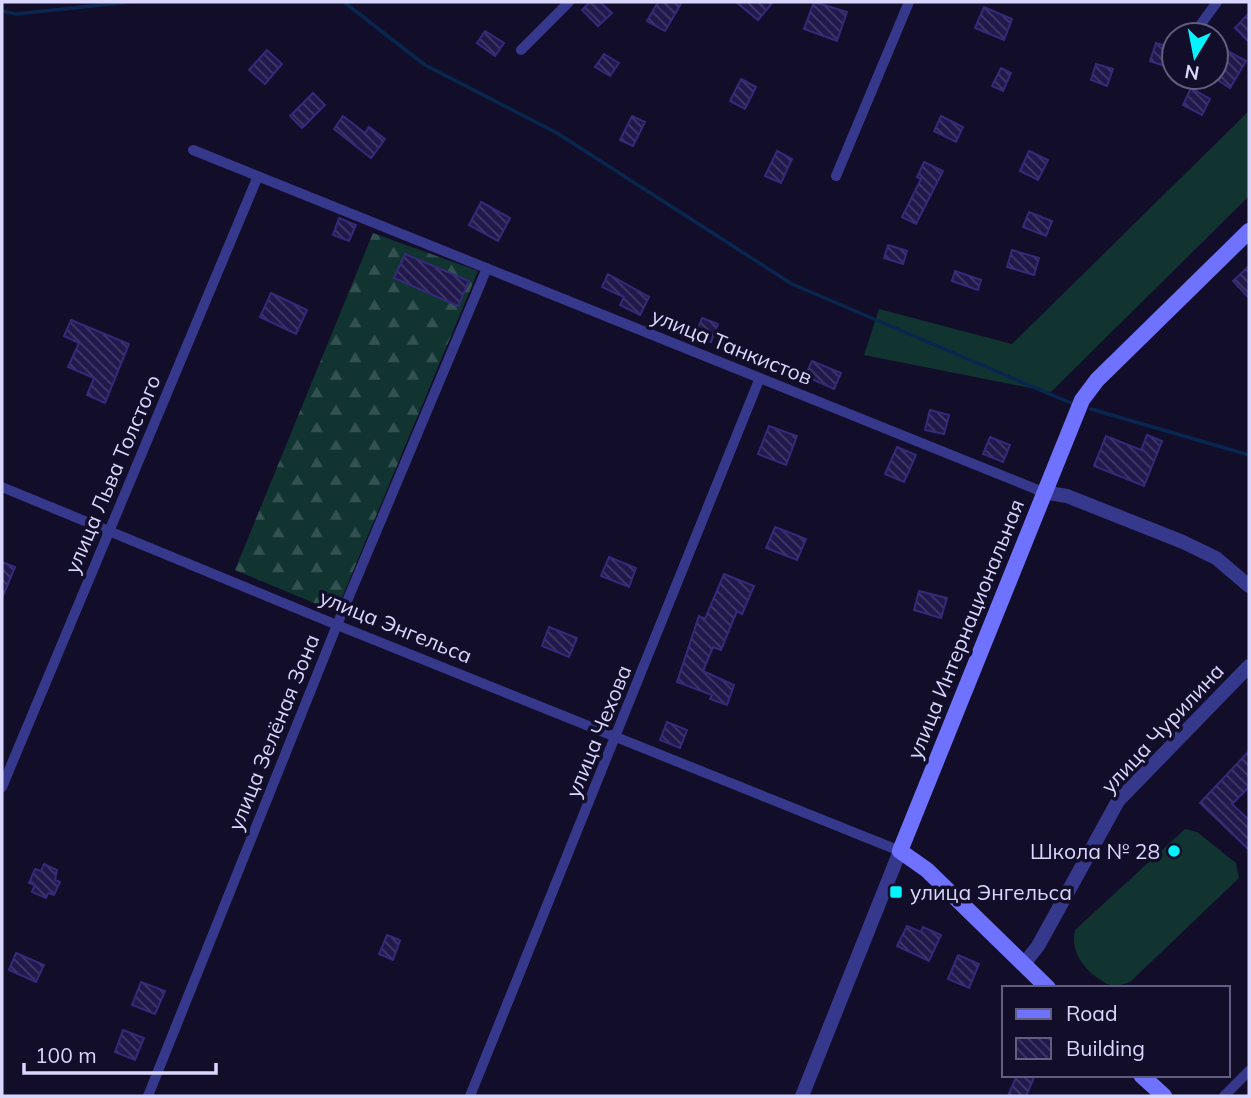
<svg xmlns="http://www.w3.org/2000/svg" width="1251" height="1098" font-family="Mulish,sans-serif">
	<style>
		.grass { fill: #113431 }
		.forest { fill: url(#forest-firs) }
		.lines { fill: none; stroke-linecap: round; stroke-linejoin: round }
		.stream { stroke: #09264e; stroke-width: 3.5 }
		.building { fill: url(#building-back-hatch); stroke: #352a7a; stroke-width: 2 }
		.minor { stroke: #36388c; stroke-width: 10 }
		.tertiary { stroke: #36388c; stroke-width: 14 }
		.secondary { stroke: #6e72ff; stroke-width: 16 }
		.poi-dot { fill: #03f3ff; stroke: #120e2a; stroke-width: 2.5 }
		.labels { text-anchor: middle; dominant-baseline: central; stroke-width: 7; stroke-linejoin: round; paint-order: stroke }
		.street-label { font-size: 21px; fill: #dad7ff; stroke: #120e2a }
		.poi-label { font-size: 21px; fill: #dad7ff; stroke: #120e2a; text-anchor: end }
	</style>
	<defs>
		<pattern id="forest-firs" width="22" height="20" patternUnits="userSpaceOnUse" patternTransform="scale(1.75)"><rect width="22" height="20" fill="#113431"/><path d="M5 1l3.5 6h-7zM16 11l3.5 6h-7z" fill="#335150"/></pattern>
		<pattern id="building-back-hatch" width="6" height="6" patternUnits="userSpaceOnUse" patternTransform="scale(1.75)"><rect width="6" height="6" fill="#21194c"/><path d="M-1 5l2 2M0 0l6 6M5-1l2 2" fill="none" stroke="#413a67"/></pattern>
	</defs>
	<rect width="100%" height="100%" fill="#120e2a"/>
	<path class="grass" d="M1249,111V196L1051,392L864,355L879,309L1012,344Z
		M1185,829L1197,832L1236,863L1239,878L1130,982L1114,987C1091,977 1069,957 1075,930Z"/>
	<path class="forest" d="M373,233L478,271L336,612L235,570Z"/>
	<g class="lines">
		<path class="stream" d="M344,2L425,65L557,133L792,284L1071,403
			M2,11L16,14L129,2
			M1091,409L1249,455"/>
	</g>
	<path class="building" d="M590,2H600L612,13L598,26L582,10Z
		M658,2H682L665,31L647,21Z
		M736,2H773L758,20Z
		M814,2L847,12L837,41L804,29Z
		M984,7L1012,19L1004,40L975,28Z
		M1249,13V42L1235,28Z
		M485,31L504,43L495,56L477,43Z
		M1156,43L1174,48V69L1150,61Z
		M1224,49L1246,61L1230,88L1216,79V63Z
		M267,50L282,64L265,84L249,70Z
		M604,54L619,63L610,76L595,67Z
		M1096,64L1113,69L1107,86L1091,80Z
		M1001,68L1011,73L1003,91L992,86Z
		M741,79L756,87L745,109L730,101Z
		M1191,88L1210,99L1202,115L1183,105Z
		M313,93L325,105L302,128L290,116Z
		M343,116L365,133L369,127L385,139L371,158L334,129Z
		M632,116L645,122L633,146L620,140Z
		M941,116L963,127L956,142L934,131Z
		M777,151L792,159L781,183L765,176Z
		M1029,151L1048,160L1038,180L1020,171Z
		M924,162L943,171L916,224L902,217L921,179L917,177Z
		M481,202L510,218L498,241L469,225Z
		M1029,212L1052,221L1046,236L1023,227Z
		M339,218L356,225L349,241L333,235Z
		M888,245L907,251L903,264L884,258Z
		M1012,250L1039,258L1034,275L1007,267Z
		M405,254L469,281L458,306L394,278Z
		M1249,266V298L1233,281Z
		M955,271L981,280L978,290L952,281Z
		M608,274L649,297L640,315L620,305L624,297L602,287Z
		M271,293L307,310L296,334L260,317Z
		M702,318L718,324L711,342L695,336Z
		M71,320L129,344L105,403L87,395L94,378L68,367L79,343L64,336Z
		M812,361L841,373L834,389L805,376Z
		M930,410L949,415L944,434L925,430Z
		M769,426L797,436L786,465L758,454Z
		M1147,435L1162,441L1144,486L1094,466L1106,436L1141,450Z
		M990,437L1010,445L1003,462L983,454Z
		M897,447L916,455L904,482L885,474Z
		M775,527L806,539L797,560L766,548Z
		M609,557L636,568L629,587L601,576Z
		M2,562L15,567L2,598Z
		M724,574L754,586L742,614L737,611L721,650L713,647L703,671L734,685L727,705L710,699L712,695L677,682L699,616L705,619Z
		M919,591L947,598L941,618L914,610Z
		M549,627L577,638L569,657L542,646Z
		M667,722L687,730L680,748L660,740Z
		M1249,751V787L1232,804L1249,820V850L1200,803Z
		M44,864L57,870L55,880L60,882L54,895L48,893L46,898L32,892L35,885L29,883L35,869L41,871Z
		M907,926L921,932L923,927L941,935L929,961L897,946Z
		M387,935L400,940L393,960L379,954Z
		M16,953L44,965L36,982L9,970Z
		M958,955L979,964L969,988L948,979Z
		M141,982L165,991L155,1014L132,1005Z
		M123,1030L144,1038L135,1060L115,1052Z
		M1017,1075H1035L1026,1096H1008Z"/>
	<g class="lines">
		<path class="minor" d="M1193,35L1217,2
			M521,50L569,2
			M193,150L1043,492
			M836,176L909,2
			M2,487L337,625L900,851
			M2,787L258,176
			M148,1096L337,625L487,268
			M470,1096L759,380
			M1224,1096L1249,1071"/>
		<path class="tertiary" d="M1043,492L1067,496L1183,542L1216,558L1249,586
			M1023,965L1038,946L1118,801L1249,666
			M802,1096L900,851"/>
		<path class="secondary" d="M1048,988L927,870L900,851L1082,400L1097,380L1249,231
			M1141,1075L1164,1096"/>
	</g>
	<g class="poi-dot">
		<circle cx="1174" cy="851" r="7"/>
		<rect x="889" y="885" width="14" height="14" rx="3.5"/>
	</g>
	<g class="labels">
		<g class="street-label">
			<text transform="translate(732 346) rotate(22)">улица Танкистов</text>
			<text transform="translate(112 474) rotate(-67)">улица Льва Толстого</text>
			<text transform="translate(396 626) rotate(22)">улица Энгельса</text>
			<text transform="translate(965 629) rotate(-68)">улица Интернациональная</text>
			<text transform="translate(1162 728) rotate(-47)">улица Чурилина</text>
			<text transform="translate(598 731) rotate(-68)">улица Чехова</text>
			<text transform="translate(273 732) rotate(-68)">улица Зелёная Зона</text>
		</g>
		<g class="poi-label">
			<text x="1160" y="851">Школа № 28</text>
			<text x="910" y="892" text-anchor="start">улица Энгельса</text>
		</g>
	</g>
	<rect width="1251" height="1098" fill="none" stroke="#dad7ff" stroke-width="7"/>
	<rect x="1002" y="986" width="228" height="91" fill="#120e2a" stroke="#625e7f" stroke-width="2"/>
	<rect x="1016" y="1009" width="35" height="10" fill="#6e72ff" stroke="#625e7f" stroke-width="2"/>
	<text x="1066" y="1021" font-size="21" fill="#dad7ff">Road</text>
	<rect x="1016" y="1038" width="35" height="21" fill="url(#building-back-hatch)" stroke="#625e7f" stroke-width="2"/>
	<text x="1066" y="1056" font-size="21" fill="#dad7ff">Building</text>
	<g transform="translate(1195 56) rotate(190)"><circle r="33" fill="#120e2a" stroke="#625e7f" stroke-width="2"/>
	<path d="M0-5L12 26L0 18L-12 26Z" fill="#03f3ff"/>
	<text y="-10" font-size="19" font-weight="bold" text-anchor="middle" fill="#dad7ff">N</text>
	</g>
	<path d="M24 1063v10h192v-10" fill="none" stroke="#dad7ff" stroke-width="3.5"/>
	<text x="35" y="1063" font-size="21" fill="#dad7ff" stroke="#120e2a" stroke-width="5" paint-order="stroke">100 m</text>
</svg>
